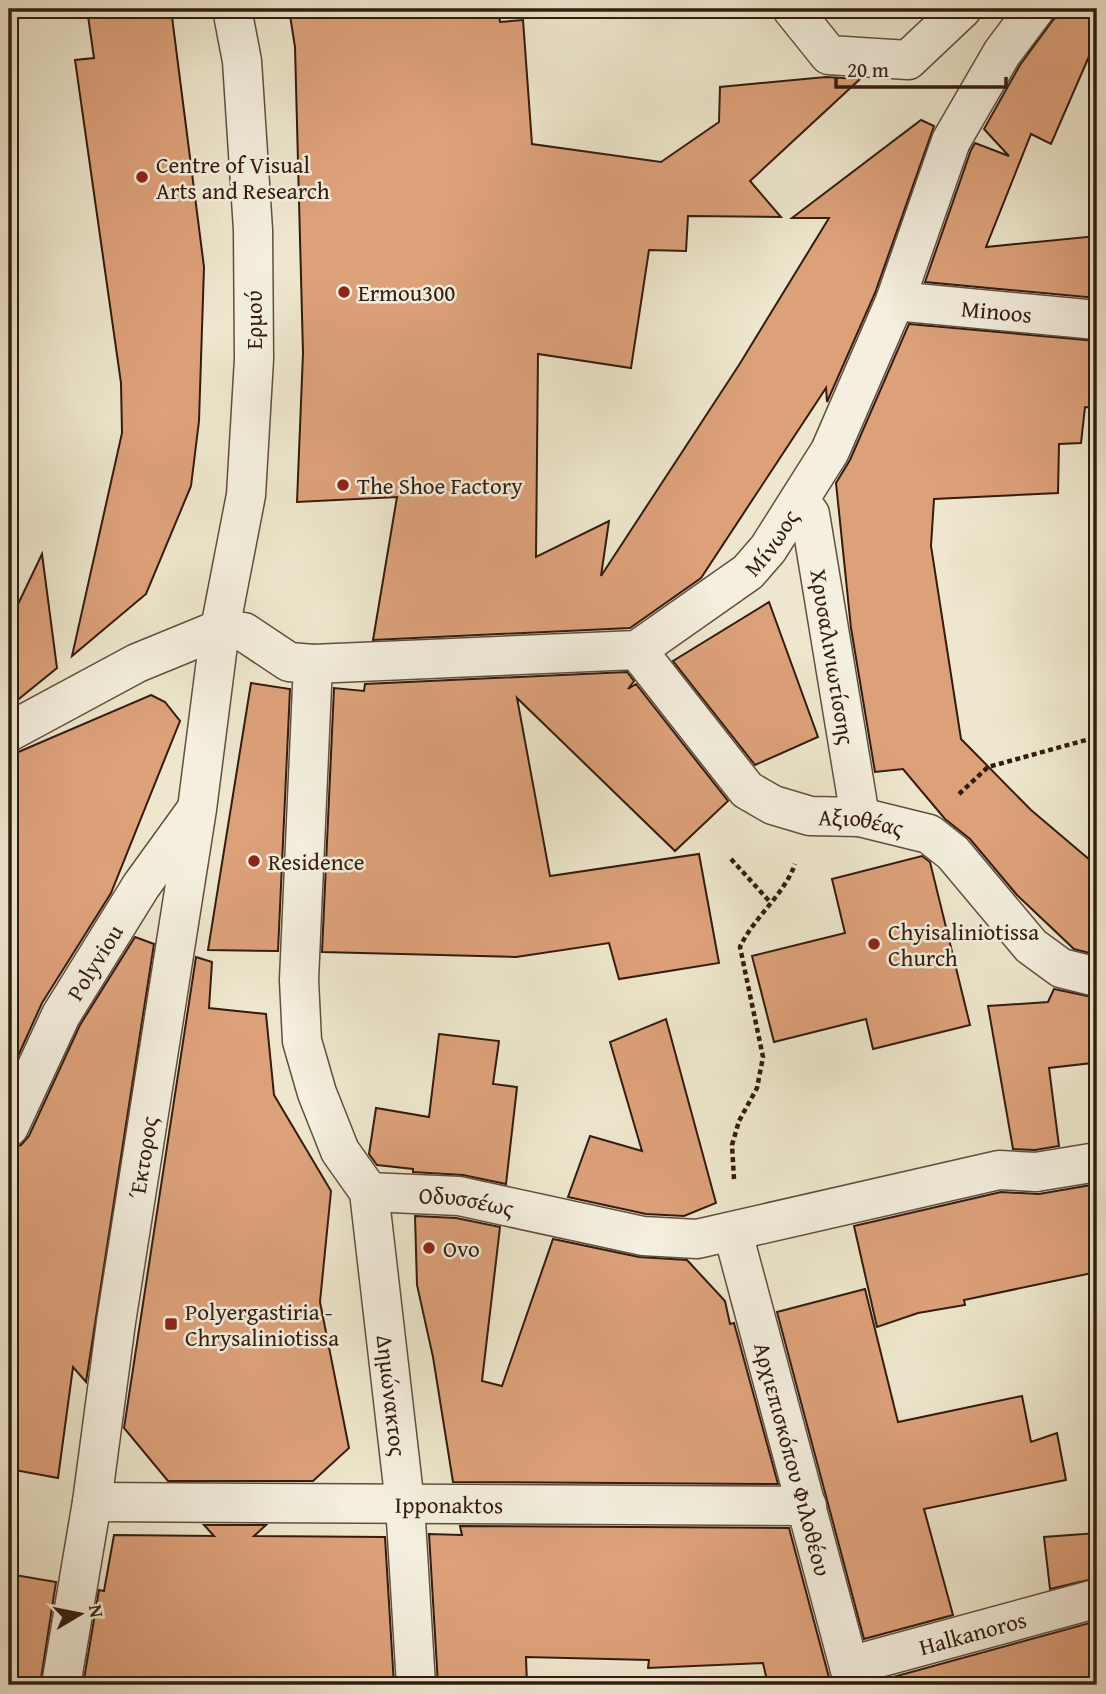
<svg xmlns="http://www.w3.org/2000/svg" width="1106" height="1694" font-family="'Gentium Book Plus',serif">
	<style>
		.building { fill: #dda17a; stroke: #331b10; stroke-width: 2 }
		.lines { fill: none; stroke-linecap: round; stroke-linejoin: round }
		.minor-casing { stroke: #624e3f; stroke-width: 41 }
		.path { stroke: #331b10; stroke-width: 4.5; stroke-dasharray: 5 3.5; stroke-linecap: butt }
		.minor { stroke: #f4efde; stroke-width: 38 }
		.poi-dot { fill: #8f2418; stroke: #f4efde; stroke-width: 2.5 }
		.labels { text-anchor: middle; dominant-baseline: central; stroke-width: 5; stroke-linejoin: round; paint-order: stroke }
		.poi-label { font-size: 23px; fill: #331b10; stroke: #f4efde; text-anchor: start }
		.street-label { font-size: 23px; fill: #331b10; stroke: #f4efde }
	</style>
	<rect width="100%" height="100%" fill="#eee7cd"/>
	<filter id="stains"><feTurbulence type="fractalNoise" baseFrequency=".00286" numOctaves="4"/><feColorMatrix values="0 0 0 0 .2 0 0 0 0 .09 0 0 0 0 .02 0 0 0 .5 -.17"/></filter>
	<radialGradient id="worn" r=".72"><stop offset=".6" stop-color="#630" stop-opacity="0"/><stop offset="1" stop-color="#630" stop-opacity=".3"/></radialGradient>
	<path class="building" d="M87,9H171L204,267L199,421L191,486L146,594L72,656L122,433L121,383L75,60L94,58Z
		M289,9H498L500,22L523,20L532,144L661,162L719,122L720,87L826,77L860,79L750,181L781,217L688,216L686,251L649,250L631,368L538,354L536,557L609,521L601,576L739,365L829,218H792L921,120L934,126L875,293L827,402L826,388L701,578L630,628L373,640L397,497L297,502L303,353L295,47Z
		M1068,9H1097V38L1051,144L1031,134L986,247L1097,236V298L925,282L971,150L975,143L1009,156L984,129L1020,65L1053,20Z
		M909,324L1097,341V408L1085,407L1081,443L1059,444L1058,493L934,499L931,546L961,739L1031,810L1097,866V955L1074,949L1017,895L970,839L945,819L903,769L875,772L851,628L836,483L850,460Z
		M42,554L57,668L9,707V623Z
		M769,602L818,737L755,765L673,661Z
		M627,672L634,681L628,689L636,684L728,801L675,851L517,698L550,876L699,854L719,963L619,979L609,943L516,957L322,952L334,688L364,691L365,684Z
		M251,683L290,689L278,951L208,950Z
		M151,695L165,702L180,721L111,893L42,1003L9,1076V756Z
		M922,856L930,862L970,1025L873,1049L866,1019L774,1042L752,956L845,933L832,879Z
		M135,937L154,944L86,1382L73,1367L58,1478L9,1469V1148L21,1145L29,1136L80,1025Z
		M196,957L212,962L209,1008L266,1014L274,1095L331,1191L320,1302L349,1448L313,1481H168L124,1428Z
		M1054,989L1097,998V1046H1093L1092,1063L1049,1068L1059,1146L1035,1150L1013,1149L988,1006L1048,1002Z
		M666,1019L716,1203L684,1216L646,1214L568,1197L590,1136L642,1151L610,1042Z
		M439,1034L499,1041L493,1084L517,1087L506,1184L463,1175L413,1172V1169L377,1165L369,1154L376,1108L429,1117Z
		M1097,1184V1272L964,1300L965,1305L918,1313L877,1327L854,1226L1001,1192L1039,1194Z
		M415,1216L456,1218L500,1227L482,1381L502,1386L553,1239L639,1257L687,1260L725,1301L730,1324L734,1323L778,1484L453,1482L433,1357L417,1285Z
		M865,1289L898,1422L1022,1396L1031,1442L1057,1433L1066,1480L924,1509L953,1615L864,1639L777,1312Z
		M204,1525H266L254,1536L385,1537L394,1685H83L99,1590L104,1591L114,1535L214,1536Z
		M460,1526L789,1528L831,1685H768L763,1663L648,1668L649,1660L526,1657L527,1685H438L429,1534L462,1535Z
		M1097,1533V1578L1050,1589L1044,1537Z
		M9,1574L56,1582L40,1685H9Z
		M1097,1621V1685H875V1682Z"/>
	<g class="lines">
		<g class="minor-casing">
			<g id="minor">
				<path d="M792,9L829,55L908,60L962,9"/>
				<path id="s1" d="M895,301L1097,320"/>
				<path id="s2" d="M800,501L810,514L860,817"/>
				<path id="s3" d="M637,650L747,790L773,805L810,816L860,817L929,834L953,853L1031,946L1061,968L1097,977"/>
				<path id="s4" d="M313,664L299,980L302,1041L317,1093L340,1151L369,1192L405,1504L416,1685"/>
				<path id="s5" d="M9,732L137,663L220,629L244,632L289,662L313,664L637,650L748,572L768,549L830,451L895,301L951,141L1002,53L1035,9"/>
				<path id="s6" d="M9,1127L61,1015L141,886L193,814"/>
				<path id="s7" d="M369,1192L459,1196L643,1236L697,1239L999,1170L1036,1172L1097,1162"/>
				<path id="s8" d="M733,1233L854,1685"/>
				<path id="s9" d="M92,1502L807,1506"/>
				<path id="s10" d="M849,1666L1095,1599"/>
				<path id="s11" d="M61,1685L92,1502L116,1322L197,809L220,629L246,495L254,359L253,230L242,61L232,9"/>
			</g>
		</g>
		<path class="path" d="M959,794L988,767L1097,737
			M731,859L771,903
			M734,1179L732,1145L739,1121L757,1088L763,1057L740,947C754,917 784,895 795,864"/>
		<use href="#minor" class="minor"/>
	</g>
	<g class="poi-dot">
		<circle cx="142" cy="177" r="7"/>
		<circle cx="344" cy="292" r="7"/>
		<circle cx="343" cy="485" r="7"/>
		<circle cx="254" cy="861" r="7"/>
		<circle cx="874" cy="944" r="7"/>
		<circle cx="429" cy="1248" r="7"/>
		<rect x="164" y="1317" width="14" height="14" rx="3.5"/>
	</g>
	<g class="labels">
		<g class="poi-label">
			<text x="156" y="164">Centre of Visual<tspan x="156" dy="26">Arts and Research</tspan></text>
			<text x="358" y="292">Ermou300</text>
			<text x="357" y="485">The Shoe Factory</text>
			<text x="268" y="861">Residence</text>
			<text x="888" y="931">Chyisaliniotissa<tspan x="888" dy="26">Church</tspan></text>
			<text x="443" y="1248">Ovo</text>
			<text x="185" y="1311">Polyergastiria -<tspan x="185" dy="26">Chrysaliniotissa</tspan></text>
		</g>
		<g class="street-label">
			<text stroke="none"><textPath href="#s1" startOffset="102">Minoos</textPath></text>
			<text transform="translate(253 320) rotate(-90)">Ερμού</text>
			<text stroke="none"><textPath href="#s5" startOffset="835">Μίνωος</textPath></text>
			<text stroke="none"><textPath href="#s2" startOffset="161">Χρυσαλινιωτίσσης</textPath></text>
			<text stroke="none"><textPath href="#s3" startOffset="298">Αξιοθέας</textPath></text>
			<text stroke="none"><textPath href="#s6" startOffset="186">Polyviou</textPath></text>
			<text stroke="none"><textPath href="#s11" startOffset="534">Έκτορος</textPath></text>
			<text stroke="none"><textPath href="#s7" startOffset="98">Οδυσσέως</textPath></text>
			<text stroke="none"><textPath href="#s4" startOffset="749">Δημώνακτος</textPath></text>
			<text stroke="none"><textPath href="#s8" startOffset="234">Αρχιεπισκόπου Φιλοθέου</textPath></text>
			<text stroke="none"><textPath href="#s9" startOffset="357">Ipponaktos</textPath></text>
			<text stroke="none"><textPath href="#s10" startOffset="128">Halkanoros</textPath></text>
		</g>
	</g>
	<rect width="1106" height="1694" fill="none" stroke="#eee7cd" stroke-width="35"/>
	<rect x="10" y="10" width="1085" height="1673" fill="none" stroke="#331b10" stroke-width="3.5"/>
	<rect x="18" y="18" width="1071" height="1659" fill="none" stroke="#331b10" stroke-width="2"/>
	<g transform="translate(80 1614) rotate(80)" stroke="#f4efde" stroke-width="5" paint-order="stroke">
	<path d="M0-5L12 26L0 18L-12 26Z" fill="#331b10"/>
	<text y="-10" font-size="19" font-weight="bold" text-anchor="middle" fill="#331b10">N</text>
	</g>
	<path d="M836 77v10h170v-10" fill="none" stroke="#331b10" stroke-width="3.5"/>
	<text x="847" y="77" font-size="21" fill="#331b10" stroke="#f4efde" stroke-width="5" paint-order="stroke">20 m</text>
	<rect width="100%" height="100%" filter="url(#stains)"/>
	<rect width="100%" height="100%" fill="url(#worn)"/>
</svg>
